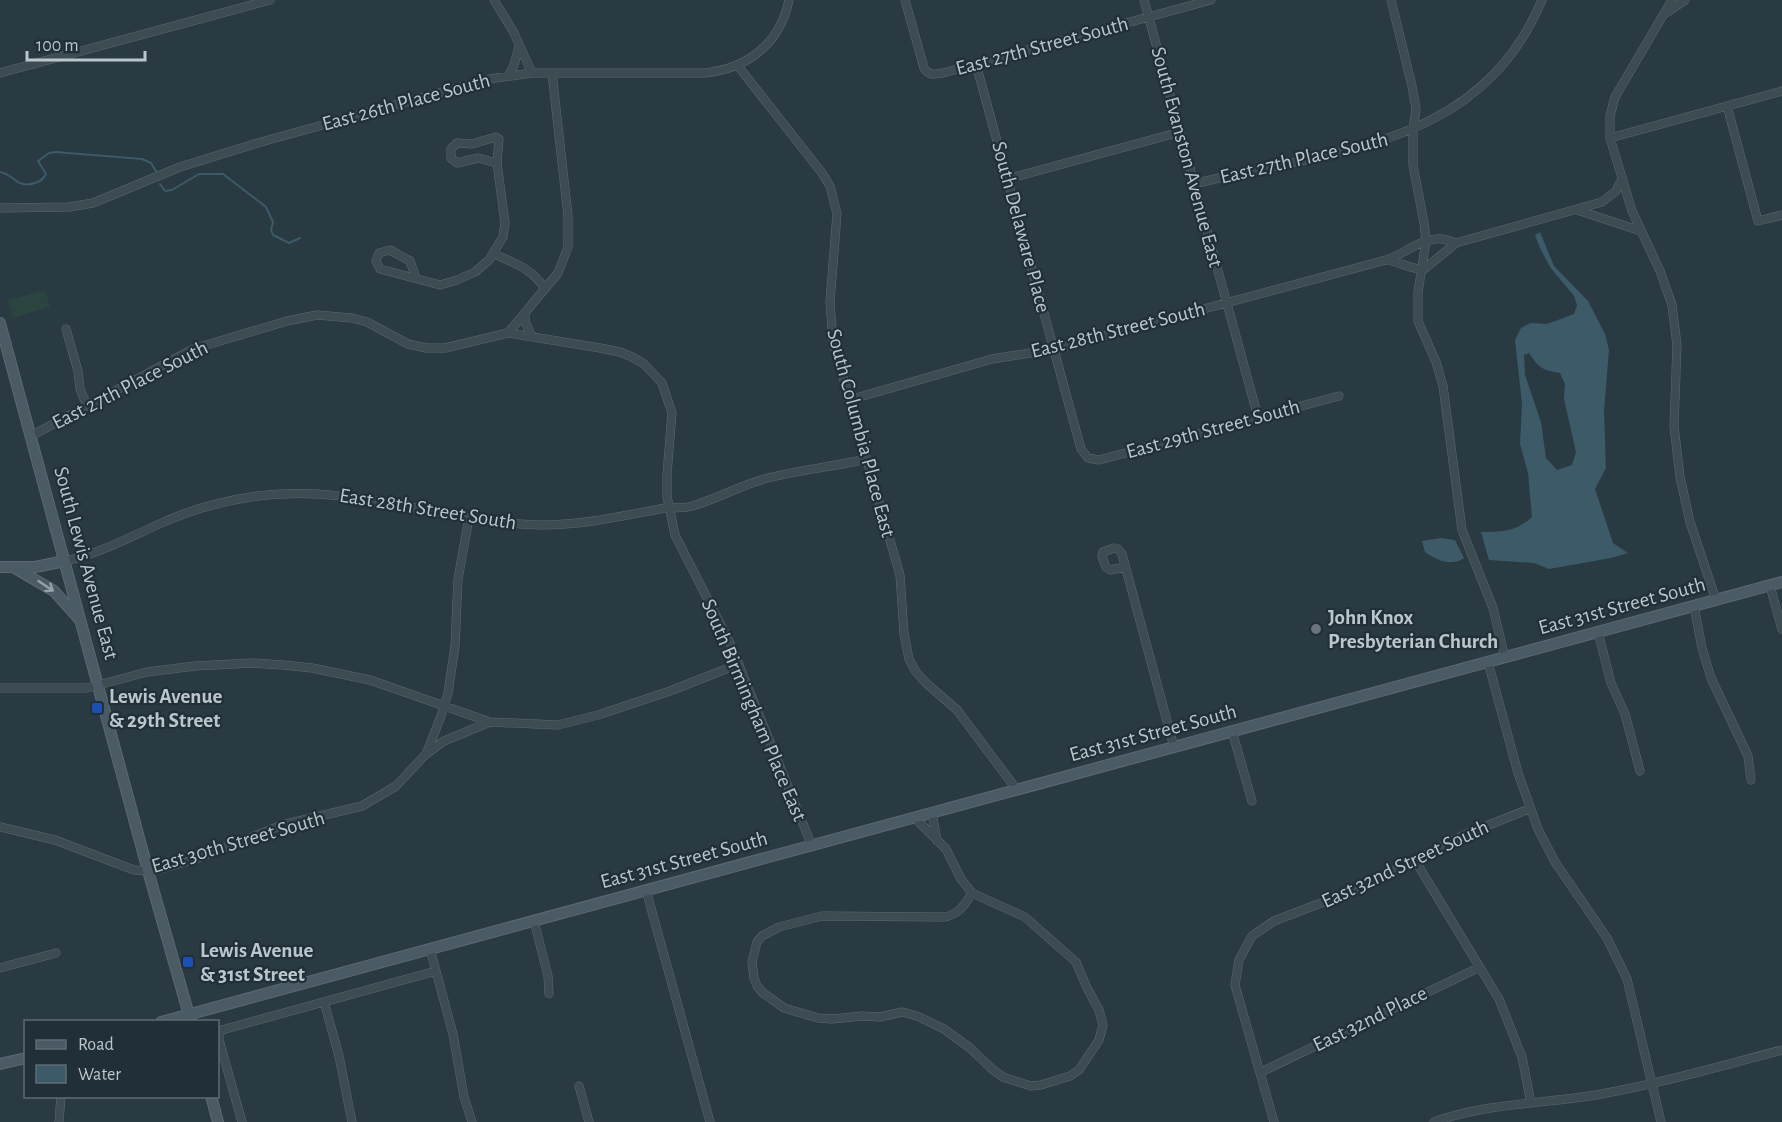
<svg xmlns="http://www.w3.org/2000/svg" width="1782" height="1122" font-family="'Alegreya Sans',sans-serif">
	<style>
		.pitch { fill: #2b4440 }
		.water { fill: #3d5a69; fill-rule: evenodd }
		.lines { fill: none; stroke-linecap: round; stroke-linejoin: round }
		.stream { stroke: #3d5a69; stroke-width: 2 }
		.street-casing { stroke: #5b6970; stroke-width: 9 }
		.secondary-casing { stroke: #5b6970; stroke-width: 12 }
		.street { stroke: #3d4b53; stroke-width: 8 }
		.secondary { stroke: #4b5b65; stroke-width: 10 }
		.oneway { stroke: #93a1a8 }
		.worship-dot { fill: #6b7280; stroke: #213038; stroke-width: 2 }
		.transit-dot { fill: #1a4fb4; stroke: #213038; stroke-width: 2 }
		.labels { text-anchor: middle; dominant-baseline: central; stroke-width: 4.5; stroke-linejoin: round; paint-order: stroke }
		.street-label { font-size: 21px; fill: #bac6cc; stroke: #213038 }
		.poi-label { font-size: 21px; font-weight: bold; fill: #bac6cc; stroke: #213038; text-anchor: start }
	</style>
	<rect width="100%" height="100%" fill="#293a43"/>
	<path class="pitch" d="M45,290L50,307L13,318L8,300Z"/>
	<path class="water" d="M1540,232L1554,266L1588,301L1605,334L1609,350L1604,411L1606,468L1595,489L1613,543L1628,553L1611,558L1549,569L1534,563L1489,560L1481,532C1503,532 1515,532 1532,517L1528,473L1520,444L1522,404L1515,340L1521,328L1531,323L1547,324L1574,314L1577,305L1574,296L1550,267L1540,248L1535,235ZM1529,353C1539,368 1542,370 1560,373L1565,384L1564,399L1576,452L1572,465L1557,470L1546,458L1541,422L1525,375L1524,355Z
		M1441,538L1455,540L1464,558C1451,567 1436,560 1425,552L1422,541Z"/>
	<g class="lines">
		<path class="stream" d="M0,172C15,175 17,189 35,183C41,181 43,179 46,174L38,161L49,153L56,152L142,159L151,163L157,173
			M160,184L165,191L172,190L199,174H223L266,207L273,222L271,230L273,235L289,243L300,238"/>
		<g class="street-casing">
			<path id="street" d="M494,0L513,31L532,73
				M905,0L924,68C928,76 935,74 943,73L1211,0
				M1144,0L1258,417
				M1391,0L1412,86L1416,109L1413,130V165L1424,223L1426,241L1418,292V321L1436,362L1443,386L1462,530L1493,608L1505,658
				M1672,0L1615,97L1610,116V138L1632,211L1660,271L1672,305L1677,345L1674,426L1680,477L1690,522L1716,600
				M1666,13L1685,0
				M976,64L1081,449L1088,458L1099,460L1339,396
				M738,66L822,173L830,186L837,214L830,302L833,342L900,575L904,634L909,659L916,672L926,683L957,710L1017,790
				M0,73L270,0
				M509,75L514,65L519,47
				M1727,106L1758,221L1782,215
				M1610,138L1782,91
				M1007,179L1180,132
				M1194,184C1331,149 1478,151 1542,0
				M0,208L69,207L93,203L180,167L261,142L489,79L532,73H704C747,69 780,44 789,0
				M1577,210L1641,231
				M494,254C514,263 533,269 545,289
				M1388,260C1400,263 1410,268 1423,270L1456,243L1602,202L1616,191L1622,179
				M416,278L410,261L390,250L379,253L376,261L380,269L440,285L457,280L475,272L489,260L503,237L505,223L497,163L499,139L496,137L472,144L457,143L451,149V158L457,163L478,158L497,163
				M525,314V322L532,337
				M66,329L78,371L80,389L87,406
				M508,333L558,273L568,247V216L552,73
				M849,400L992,359L1055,349L1386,260C1402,255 1421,239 1437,239C1443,238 1450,241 1456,243
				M31,436L193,349L287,321L317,315L352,318L367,322L408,344L426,348H445L508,333L600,348L620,352L632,357L644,364L662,383L672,413L667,474V496L675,535L730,643L812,846
				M65,561C98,554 126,539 157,525C189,510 222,501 257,496C353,483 444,523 540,525C584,525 622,516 665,508C674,507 683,509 692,506C717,499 739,486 764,479C798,470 832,467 866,459
				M1125,567L1110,570L1106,567L1102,557L1103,552L1114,548L1118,549L1122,554L1174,747
				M1770,586L1782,629
				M1694,606L1702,648L1711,678L1748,756L1751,780
				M1598,632L1611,683L1625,714L1640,771
				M1488,662L1518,773L1538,829L1555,862L1607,938L1627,979L1661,1122
				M0,688H87L147,672L195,666L252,663L283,665L312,668L370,680L490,722L558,725L598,715L670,691L739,664
				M1232,731L1252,801
				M427,752L441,716L448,693L455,646L458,579L469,518
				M932,813L937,841
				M914,817L946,849L961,879L972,893
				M0,827L55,840L134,870L148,871L164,868L193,860L282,825L362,806L396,786L426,754L444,741L490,722
				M1416,862L1499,999L1522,1057L1531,1103
				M646,890L710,1122
				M972,893L1025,917L1076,962L1087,988L1099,1010L1103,1025L1099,1040L1079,1070L1070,1076L1041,1085L1031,1086L1018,1082L1003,1077L992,1069L970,1048L944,1029L917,1016L902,1012L880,1017L862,1016L832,1019L818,1018L784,1008L763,993L757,986L754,978L752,962L757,942L762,936L779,927L822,916L945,917C960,913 964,906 972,893Z
				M534,921L548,976L549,994
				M430,949L453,1034L464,1097L472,1122
				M0,968L56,953
				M324,1002L339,1056L352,1122
				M1261,1072L1480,967
				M579,1086L589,1122
				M59,1122L61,1096
				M242,1122L219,1040V1034L222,1030L436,971
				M1274,1122L1235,985L1239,960L1252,936L1274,921L1365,886L1464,835L1529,809
				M1434,1122C1486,1103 1541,1104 1596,1095C1659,1084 1720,1066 1782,1050"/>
		</g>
		<g class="secondary-casing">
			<path id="secondary" d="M0,323L148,871L191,1022
				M0,567H35L65,561
				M13,567L54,591L80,620
				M161,1022L1782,582
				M0,1064L26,1058
				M211,1096L218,1122"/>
		</g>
		<use href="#street" class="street"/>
		<use href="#secondary" class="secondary"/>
	</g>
	<defs><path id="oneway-shaft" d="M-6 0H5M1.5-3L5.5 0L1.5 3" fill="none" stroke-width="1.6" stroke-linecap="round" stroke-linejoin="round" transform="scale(1.5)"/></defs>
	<use class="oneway" href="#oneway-shaft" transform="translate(46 586) rotate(34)"/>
	<circle class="worship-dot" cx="1316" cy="629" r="6"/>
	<g class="transit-dot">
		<rect x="91" y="702" width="12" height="12" rx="3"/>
		<rect x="182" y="956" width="12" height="12" rx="3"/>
	</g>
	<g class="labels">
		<g class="street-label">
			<text transform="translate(1042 46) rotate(-15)">East 27th Street South</text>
			<text transform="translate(406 102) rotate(-15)">East 26th Place South</text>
			<text transform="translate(1187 157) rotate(75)">South Evanston Avenue East</text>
			<text transform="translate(1304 158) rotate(-13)">East 27th Place South</text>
			<text transform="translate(1021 227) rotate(75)">South Delaware Place</text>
			<text transform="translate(1118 330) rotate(-14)">East 28th Street South</text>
			<text transform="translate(130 385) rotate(-27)">East 27th Place South</text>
			<text transform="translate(1213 429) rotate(-15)">East 29th Street South</text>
			<text transform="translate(861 433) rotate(75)">South Columbia Place East</text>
			<text transform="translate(428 509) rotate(9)">East 28th Street South</text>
			<text transform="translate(86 563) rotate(75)">South Lewis Avenue East</text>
			<text transform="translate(1622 606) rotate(-15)">East 31st Street South</text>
			<text transform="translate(754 710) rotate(67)">South Birmingham Place East</text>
			<text transform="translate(1153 733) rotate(-15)">East 31st Street South</text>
			<text transform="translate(238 842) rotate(-16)">East 30th Street South</text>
			<text transform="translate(684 860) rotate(-15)">East 31st Street South</text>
			<text transform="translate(1405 864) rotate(-25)">East 32nd Street South</text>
			<text transform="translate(1370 1019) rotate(-26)">East 32nd Place</text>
		</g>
		<g class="poi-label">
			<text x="1328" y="617">John Knox<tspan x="1328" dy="24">Presbyterian Church</tspan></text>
			<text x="109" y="696">Lewis Avenue<tspan x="109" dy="24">&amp; 29th Street</tspan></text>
			<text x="200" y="950">Lewis Avenue<tspan x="200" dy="24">&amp; 31st Street</tspan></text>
		</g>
	</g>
	<rect x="24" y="1020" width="195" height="78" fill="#213038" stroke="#5e6c73" stroke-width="1.5"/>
	<rect x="36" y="1040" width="30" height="9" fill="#4b5b65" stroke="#5e6c73" stroke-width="1.5"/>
	<text x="78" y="1050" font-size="18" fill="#bac6cc">Road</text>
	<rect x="36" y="1065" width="30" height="18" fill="#3d5a69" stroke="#5e6c73" stroke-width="1.5"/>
	<text x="78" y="1080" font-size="18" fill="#bac6cc">Water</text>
	<path d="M27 51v9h118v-9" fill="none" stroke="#bac6cc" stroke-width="3"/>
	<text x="36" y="51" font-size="18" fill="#bac6cc" stroke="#213038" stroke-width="4.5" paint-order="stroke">100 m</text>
</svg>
